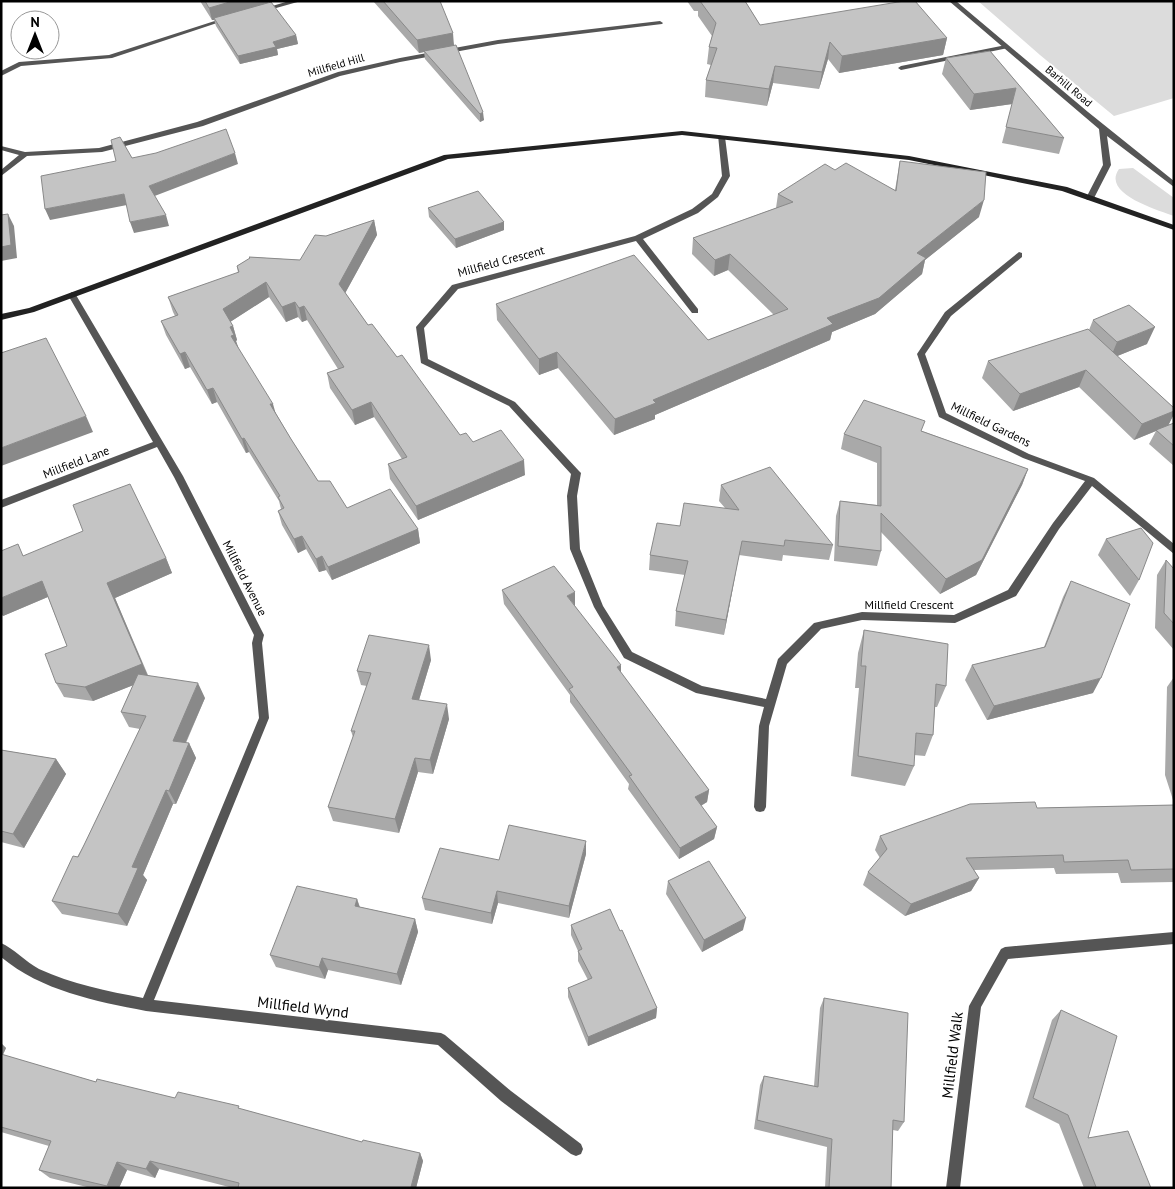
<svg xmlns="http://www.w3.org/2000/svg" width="1175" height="1189" font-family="'PT Sans',sans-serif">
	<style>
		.green { fill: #dcdcdc }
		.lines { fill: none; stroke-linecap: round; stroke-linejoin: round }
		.lane { fill: #555; fill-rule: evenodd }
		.street { fill: #555; fill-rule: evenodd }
		.secondary { fill: #222; fill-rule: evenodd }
		.wall { fill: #a9a9a9 }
		.shaded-wall { fill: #898989 }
		.building { fill: #c4c4c4; stroke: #898989 }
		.labels { text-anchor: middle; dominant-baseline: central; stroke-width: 4; stroke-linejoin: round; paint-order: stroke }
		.far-street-label { font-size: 11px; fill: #000; stroke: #fff }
		.street-label { font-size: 12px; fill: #000; stroke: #fff }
		.near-street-label { font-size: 15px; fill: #000; stroke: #fff }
	</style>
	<rect width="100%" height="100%" fill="#fff"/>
	<path class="green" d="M978,1H1174V98L1114,116L1040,55Z
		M1133,168L1174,198V216C1158,210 1101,194 1119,169Z"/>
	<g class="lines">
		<path class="lane" d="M1006,45L1009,47L1008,48L901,70L898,68L901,66Z"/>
		<path class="street" d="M289,1H301L262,12L259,10Z
			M949,1H956L1088,112L1174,181V187L1107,136L1111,165L1093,200H1087L1086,198L1103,165L1099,129Z
			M224,18L229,19L112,58L21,66L1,76V71L19,62L109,55Z
			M660,21L663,23L662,24L498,44L400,62L340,76L203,126L102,152L27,156L1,176V170L19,155L1,150V146L25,152L99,148L197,122L338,72L400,58L498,40Z
			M718,135L725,137L730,176L718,197L698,213L643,239L698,309V313H692L636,241L458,289L424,328L428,359L515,402L579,471L581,473L577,496L580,549L603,606L632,652L702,686L766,699L778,659L814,623L862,612L954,615L1008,590L1053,523L1085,481L1023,458L939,417L917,354L945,312L1019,252L1022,253V257L951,316L925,354L946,413L1029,454L1094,478L1174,544V554L1092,486L1059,529L1016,596L955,623L862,620L821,629L787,664L769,726L766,807L764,811L760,812L756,811L754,807L759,726L764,707L696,693L624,658L594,607L570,549L567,496L571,474L509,406L421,363L416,327L452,285L635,236L692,209L712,194L722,176Z
			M72,292L76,295L183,476L264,635L262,643L269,718L154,1000L441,1033L445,1035L511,1091L581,1144L583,1149L581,1154L576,1156L571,1154L501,1101L438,1045L146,1011C95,1001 42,991 1,957V943C13,948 26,962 39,969C72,984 107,991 143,998L259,718L252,643L254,635L174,477L157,447L1,508V500L153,442L68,295Z
			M1174,932V944L1008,959L981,1007L960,1188H946L969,1006L1001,949L1005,947Z"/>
		<path class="secondary" d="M682,131L909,156L1067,187L1174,225V230L1062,191L909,160L682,135L448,159L34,312L1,320V314L29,308L444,155Z"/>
	</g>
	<path class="wall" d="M200,1H268V3L296,35L298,44L277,49L278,55L240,64L216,26L214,20H212Z
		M373,1H440L454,45L484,120L480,122L425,59L424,52L419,53Z
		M687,1H745L760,25L947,38L943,55L839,73L828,59L819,89L773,83L767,106L705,97L706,80L711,65L707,64L709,47L712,36L698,16V11H694Z
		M990,51L1064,138L1059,154L1002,143L1012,104L970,110L942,74L946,58Z
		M900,161L979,217L925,260L922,274L875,314L832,332L830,340L655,415V419L614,435L558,368L539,375L497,320L496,304L708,340L774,315L728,270L714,276L692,254L693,238L776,208L778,194L835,170L895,190Z
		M428,208L504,222V230L456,248L429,217Z
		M374,220L377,235L345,293L368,325L397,357L460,435L473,442L525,475L418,520L390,479L388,464L402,459L374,417L355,425L330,388L327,373L338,369L307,320L302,322L298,317L286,322L269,297L230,322L233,326L237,340L236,341L238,349L291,439L318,481L347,508L418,529L420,543L332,580L326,570L319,572L306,549L298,553L282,525L278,511L281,509L279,501L249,452L246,453L217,402L212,404L190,367L185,369L166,335L161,321L175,316L173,312L168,297L238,273L237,266L249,259V257L300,260L326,236Z
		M1093,320L1147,344L1117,356L1174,408V414L1168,425L1174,423V466L1149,444L1156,431L1134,440L1079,387L1013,411L982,378L988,361L1089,330Z
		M922,431L1028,469L1022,485L976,575L940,594L881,532V551L877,566L834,561L836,516L840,501L877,505V463L841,449L844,434Z
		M721,485L833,545L829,560L783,555L782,561L739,555L724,635L675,626L676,611L685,575L649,570L650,555L680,526L725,508L719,501Z
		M1106,539L1139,580L1130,596L1098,555Z
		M25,555L166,558L172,573L115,598L148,675L205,698L186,743H189L196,758L176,804H173L143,875L147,880L127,926L62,914L52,901L84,845L140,729L129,727L121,712L133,685L93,701L64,697L56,683L67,646L48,597L3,616Z
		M1166,560L1174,569V650L1155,628L1157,575Z
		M1071,581L1093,693L987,720L965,680L972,665L1044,647L1063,597Z
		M502,590L575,606L621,673L709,790L707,802L701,806L717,827L714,839L679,859L628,789L629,784L570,702V695L504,604Z
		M864,630L946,686L937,707H935L933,735L925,756L914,755V766L905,786L851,776L859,688H855L858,653Z
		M431,660L419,700L449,719L433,774L418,772L399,833L333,821L328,807L353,737L351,731L367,686L361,685L357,671Z
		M1174,677V803L1165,775L1167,687Z
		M1,750L56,759L66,774L24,848L1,842Z
		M1174,805V882L1121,883L1118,873L1056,874L1054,868L974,870L979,878L971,891L905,916L863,885L868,872L880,858L875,850L880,836L1037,808Z
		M586,854L569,918L498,903L492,924L425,910L422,898L499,860Z
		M668,881L743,930L702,952L666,894Z
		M357,899L360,907L415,919L418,932L401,985L328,970L325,979L276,967L270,955Z
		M571,925L620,931L657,1008L656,1018L588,1046L568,997V988L588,980L578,961V951L571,935Z
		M824,998L904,1122L898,1131L893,1130L891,1188H825L827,1147L754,1129L760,1085L764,1076L814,1086L820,1008Z
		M1061,1010L1088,1138L1151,1188H1084L1059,1124L1025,1107L1052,1020Z
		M1,1043L6,1048L3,1055L96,1082L175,1098L241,1109L362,1142L420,1153L423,1161L416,1188H233L159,1169L155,1178L127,1170L119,1188H91L50,1178L39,1170L49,1146L1,1132Z"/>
	<path class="shaded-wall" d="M233,1H268V5L214,18V20H212L209,8Z
		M453,33L454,46L419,53L417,40Z
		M296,35L298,44L277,49L278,55L240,64L238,56L273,42Z
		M947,38L943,55L839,73L842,56Z
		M830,42L828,59L819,89L822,72Z
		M775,66L773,83L767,106L769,89Z
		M1016,88L1012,104L970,110L974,94Z
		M483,112L484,120L480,122V114Z
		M235,153L238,164L152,197L149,186Z
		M124,194L127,205L50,220L45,209Z
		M984,200L979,217L925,260L922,274L875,314L832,332L830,340L655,415V419L614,435L615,419L653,400L827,318L917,253Z
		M8,214L14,226L17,258L1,261V247Z
		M166,215L169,226L134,233L130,222Z
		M374,220L377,235L342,299L339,284Z
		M504,222V230L456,248L455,239Z
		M730,254L728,270L714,276L715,260Z
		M266,282L269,297L227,324L223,309Z
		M295,302L298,317L286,322L282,307Z
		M304,306L307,320L302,322L299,308Z
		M233,326L237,340L236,341L239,349L231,336L230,327Z
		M1155,327L1147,344L1110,359L1117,342Z
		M185,352L190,367L185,369L180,354Z
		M557,352L558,368L539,375V359Z
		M1086,370L1079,387L1013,411L1020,394Z
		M213,388L217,402L212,404L207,390Z
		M371,402L374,417L355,425L352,410Z
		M270,404H273L277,418Z
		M1174,411V414L1168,426L1134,440L1142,424Z
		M86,416L93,432L1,466V448Z
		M244,438L249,452L246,453L242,439Z
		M524,460L525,475L418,520L416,506Z
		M1028,469L1022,485L976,575L940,594L946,579Z
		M418,529L420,543L332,580L328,567Z
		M302,536L306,549L298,553L294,539Z
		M742,541L739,555L724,635L726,620Z
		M322,556L326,570L319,572L316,559Z
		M166,558L172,573L115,598L149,679L93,701L85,687L107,583Z
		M42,581L50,596L3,616L1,614V598Z
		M575,592V606L567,596Z
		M429,645L431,660L415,713L412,699Z
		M621,665V678L617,667Z
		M1101,678L1093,693L987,720L994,706Z
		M198,683L205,698L180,755L173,741Z
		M447,704L449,719L433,774L430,760Z
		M189,743L196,758L176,804L169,791Z
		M415,758L418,772L399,833L395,819Z
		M56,759L66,774L24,848L13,834Z
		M166,790L173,804L143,875L147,880L127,926L118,914L132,867Z
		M709,790L707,802L693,810L695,797Z
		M717,827L714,839L679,859L680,848Z
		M586,841V854L569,918V906Z
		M979,878L971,891L905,916L911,904Z
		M497,891L498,903L492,924L491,913Z
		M357,899L361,912L355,906Z
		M746,918L743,930L702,952L704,940Z
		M415,919L418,932L401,985L397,974Z
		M322,958L328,970L325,979L319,967Z
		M657,1008L656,1018L588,1046V1037Z
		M1,1043L6,1048L1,1058Z
		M420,1153L423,1161L416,1188H411Z
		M150,1161L159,1169L155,1178L146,1169Z
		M117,1162L127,1170L119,1188H109L107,1186Z"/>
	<path class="building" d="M205,1H233L209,8Z
		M383,1H440L453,33L417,40Z
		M700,1H745L760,25L904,1H915L947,38L842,56L830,42L822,72L775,66L769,89L706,80L717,48L709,47L716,23Z
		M271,2L296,35L273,42L276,47L238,56L214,18Z
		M456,45L483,112L480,114L424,51Z
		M990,51L1064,138L1006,127L1016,88L974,94L946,58Z
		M226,129L235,153L149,186L166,215L130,222L124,194L45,209L41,176L116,161L111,140L120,137L132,158L156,153Z
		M900,161L986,172L984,200L917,253L926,258L879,298L827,318L833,324L653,400L656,403L615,419L557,352L539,359L496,304L634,255L708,340L788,309L730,254L715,260L693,238L793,202L778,194L825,164L835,170L846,163L896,191Z
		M478,191L504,222L455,239L428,208Z
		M8,214L11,245L1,247V215Z
		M374,220L339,284L368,325L372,324L397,357L402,355L460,435L466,433L473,442L501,430L524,460L416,506L388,464L407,457L371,402L352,410L327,373L344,367L304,306L299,308L295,302L282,307L266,282L223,309L233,326L230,327L234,335L231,336L273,404H270L291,439L318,481H330L347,508L390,489L418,529L328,567L322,556L316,559L302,536L294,539L278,511L284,508L278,497L280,496L244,438L242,439L213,388L207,390L185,352L180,354L161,321L178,315L168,297L239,272L237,266L250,258L249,257L300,260L315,235L326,236Z
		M1129,305L1155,327L1117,342L1093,320Z
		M1088,329L1174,408V411L1142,424L1086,370L1020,394L988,361Z
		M46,338L86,416L1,448V353Z
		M864,400L925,421L921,431L1028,469L982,560L946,579L881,513V551L838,546L840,501L881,506V447L844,434Z
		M1174,423V446L1156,430Z
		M770,467L833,545L785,540L784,546L742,541L726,620L676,611L688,561L650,555L657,523L680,526L684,503L739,510L721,485Z
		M130,484L166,558L107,583L142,664L85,687L56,683L45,654L67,646L42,581L1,598V551L18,544L23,556L83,531L73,505Z
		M1141,528L1153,543L1139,580L1106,539Z
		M1166,560L1174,569V624L1164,613Z
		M554,566L575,592L567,596L621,665L617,667L709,790L695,797L717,827L680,848L629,776L632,775L569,689L573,687L502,590Z
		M1071,581L1130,604L1101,678L994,706L972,665L1045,647Z
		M864,630L948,644L946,686L936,684L933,735L916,733L914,766L858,756L866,666H861Z
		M369,635L429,645L412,699L447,704L430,760L415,758L395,819L328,807L355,731H351L371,673L357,671Z
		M138,674L198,683L173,741L189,743L169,791L166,790L132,867L138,868L118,914L52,901L73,856L78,857L84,845L146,716L121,712Z
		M1,750L56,759L13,834L1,831Z
		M1035,802L1037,808L1174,805V869L1131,870L1128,860L1064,862L1063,855L966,858L979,878L911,904L868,872L887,849L880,836L970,804Z
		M509,825L586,841L569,906L497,891L491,913L422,898L440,848L499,860Z
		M709,861L746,918L704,940L668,881Z
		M297,886L357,899L355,906L415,919L397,974L322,958L319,967L270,955Z
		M610,909L620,931L622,930L657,1008L588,1037L568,988L592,978L578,951L582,949L571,925Z
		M824,998L908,1013L904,1122L893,1120L891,1188H829L832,1139L757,1120L764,1076L818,1087Z
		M1061,1010L1117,1036L1088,1138L1128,1131L1151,1188H1089L1096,1187L1068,1115L1033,1098Z
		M1,1054L96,1082L97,1079L175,1098L178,1092L239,1106L238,1108L362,1142L363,1140L420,1153L411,1187L413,1188H238L239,1183L150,1161L146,1169L117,1162L107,1186L39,1170L51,1141L1,1127Z"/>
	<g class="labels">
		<g class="far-street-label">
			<text transform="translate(336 65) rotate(-16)">Millfield Hill</text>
			<text transform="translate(1069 86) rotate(40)">Barhill Road</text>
		</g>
		<g class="street-label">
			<text transform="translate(501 261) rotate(-15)">Millfield Crescent</text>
			<text transform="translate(991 424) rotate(26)">Millfield Gardens</text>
			<text transform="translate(76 462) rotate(-21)">Millfield Lane</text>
			<text transform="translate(245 578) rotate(63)">Millfield Avenue</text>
			<text x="909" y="604">Millfield Crescent</text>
		</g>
		<g class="near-street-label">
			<text transform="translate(303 1007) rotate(7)">Millfield Wynd</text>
			<text transform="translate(952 1055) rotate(-83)">Millfield Walk</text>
		</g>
	</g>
	<rect width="1175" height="1189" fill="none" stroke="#000000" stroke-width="5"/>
	<g transform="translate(35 35)"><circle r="24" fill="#ffffff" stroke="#999999"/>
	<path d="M0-4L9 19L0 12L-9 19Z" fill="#000000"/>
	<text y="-8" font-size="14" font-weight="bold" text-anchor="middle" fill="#000000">N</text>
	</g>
</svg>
